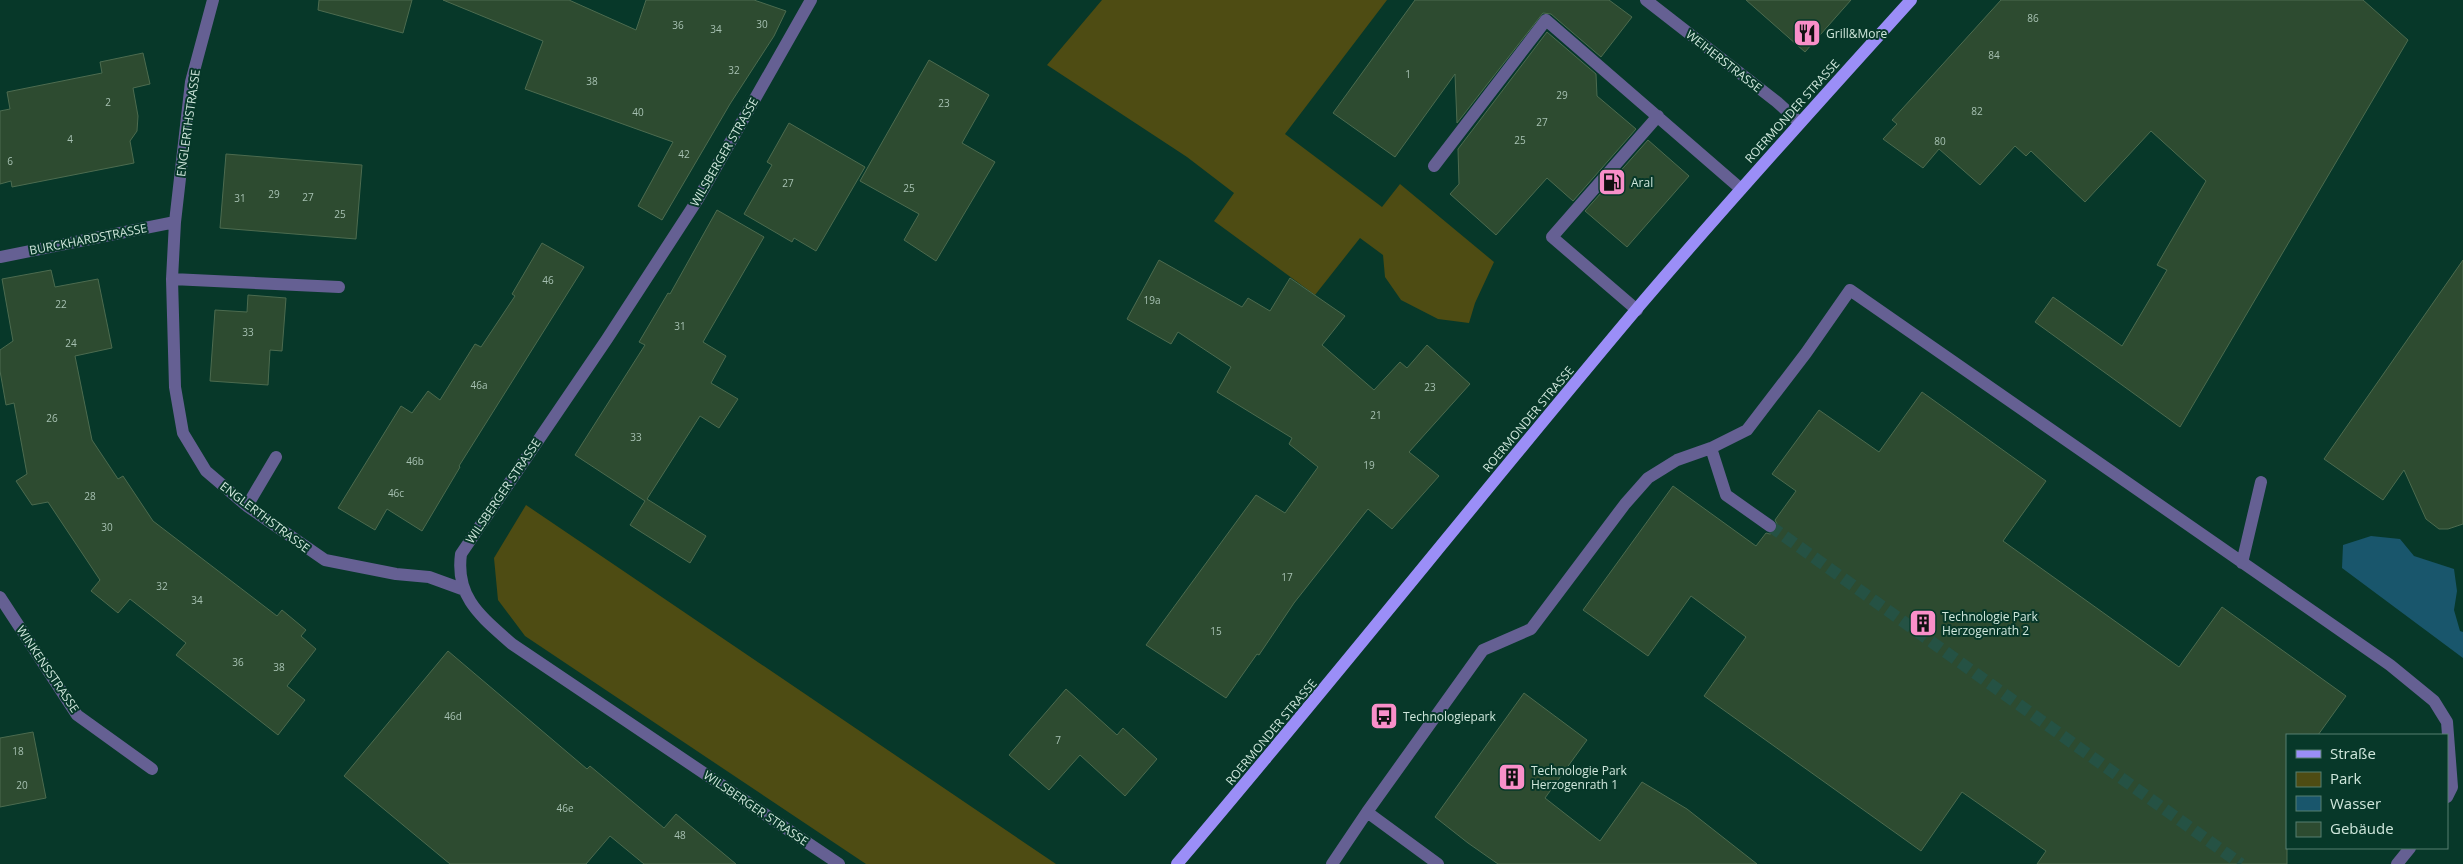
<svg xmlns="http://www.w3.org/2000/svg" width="2463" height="864" font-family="'Open Sans',sans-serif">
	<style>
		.green { fill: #4e4c13 }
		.water { fill: #19566c }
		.building { fill: #2d4b30; stroke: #4c6b4f }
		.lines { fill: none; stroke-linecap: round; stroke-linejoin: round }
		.minor-tunnel { stroke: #255244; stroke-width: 12; stroke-dasharray: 12 6; stroke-linecap: butt }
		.minor { stroke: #656093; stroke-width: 12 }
		.major { stroke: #9b8ef7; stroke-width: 12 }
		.labels { text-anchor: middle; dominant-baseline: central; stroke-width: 4; stroke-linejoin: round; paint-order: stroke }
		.number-label { font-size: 10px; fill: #a6c0b1 }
		.poi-label { font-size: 12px; fill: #cfe7dc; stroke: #073829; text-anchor: start }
		.street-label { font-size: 12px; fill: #cfe7dc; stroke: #073829 }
	</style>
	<rect width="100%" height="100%" fill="#073829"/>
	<path class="green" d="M1102,0H1387L1285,134L1382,207L1400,184L1494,262L1475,303L1469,323L1438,319L1401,300L1385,277L1383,255L1360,238L1315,295L1214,221L1234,193L1187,157L1047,65Z
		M526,505L1056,864H866L525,636L498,600L494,558Z"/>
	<path class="water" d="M2371,536L2400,539L2414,556L2454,569L2457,591L2454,610L2460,631L2463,632V658L2342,568L2343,545Z"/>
	<path class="building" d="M319,0H412L403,33L318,10Z
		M443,0H569L636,30L646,0H754L786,11L774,36L730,104L662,220L638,206L673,142L525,89L543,41Z
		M1415,0H1609L1632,17L1601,57L1551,14L1543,13L1457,123L1455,74L1395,157L1333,113Z
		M1746,0H1851L1805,52Z
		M2001,0H2363L2408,40L2180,427L2035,322L2053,297L2122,346L2167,270L2157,265L2206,181L2151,131L2085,202L2031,151L2026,156L2015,146L1980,185L1939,149L1923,168L1883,139L1897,124L1892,120Z
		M1547,32L1596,74L1597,96L1636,129L1573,201L1547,178L1496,235L1450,194L1459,184L1458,149Z
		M143,53L150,84L133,88L138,116L137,131L130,141L134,163L12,187L11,181L0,184V111L10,109L7,92L102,73L100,62Z
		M929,60L989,95L962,143L995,162L936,261L904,240L919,214L860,181Z
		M789,123L865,167L816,251L794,238L792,242L744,214L772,165L767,162Z
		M1648,140L1689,176L1627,247L1585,211Z
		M226,154L362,165L356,239L220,228Z
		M717,210L764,237L703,342L726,356L711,383L738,399L719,428L700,416L647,499L706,536L690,563L630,525L645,501L575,455L645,345L639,342L668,293L670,294Z
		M542,243L584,267L459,466L460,467L422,531L387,509L375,530L338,508L401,406L412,413L428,391L440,400L475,344L481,347L515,296L512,294Z
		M1159,260L1242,307L1248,298L1270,311L1290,278L1345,316L1322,345L1374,390L1400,362L1407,368L1427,345L1470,384L1409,452L1439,476L1392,529L1368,509L1294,603L1259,655L1257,654L1226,698L1146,645L1256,495L1285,513L1318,467L1289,444L1292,438L1217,392L1231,367L1178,332L1171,344L1127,319Z
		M2463,260V524L2448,529H2439L2426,519L2404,470L2383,500L2324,459Z
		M51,270L55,287L98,279L112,348L75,356L92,440L118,479L123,476L153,521L277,616L282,610L306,630L301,636L316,649L287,686L305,700L278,735L176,655L186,643L130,599L118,613L91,591L100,580L48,502L32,505L16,481L27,474L14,403L6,405L0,371V350L13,341L2,279Z
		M248,295L286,298L282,351L270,350L268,385L210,381L215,310L247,312Z
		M1922,392L2046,481L2003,541L2179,667L2222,607L2346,696L2318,735H2287V864H2037L2046,851L1962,792L1921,851L1704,696L1746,637L1691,596L1648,656L1583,610L1673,486L1756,546L1766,533L1770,534L1776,531L1778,526L1775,520L1796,491L1772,474L1819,410L1879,452Z
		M448,651L587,769L590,766L664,828L676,814L736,864H644L610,836L586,864H450L344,776Z
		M1066,689L1117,735L1123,728L1157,759L1125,796L1080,755L1049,790L1009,755Z
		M1524,693L1587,740L1545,798L1600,841L1642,782L1687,809L1757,864H1498L1468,843L1435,817Z
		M33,732L46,798L0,807V738Z"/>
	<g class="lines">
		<path class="minor-tunnel" d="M1770,526L2241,864"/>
		<path class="minor" d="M213,0L191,82L175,222L172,279L175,387L183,433L206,471L247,506L325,560L396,574L429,577L462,589
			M811,0L698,199L607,339L461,554C455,598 482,617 512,644L839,864
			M1646,0L1777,102L1800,123
			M1434,166L1546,20L1741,189
			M0,257L175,222
			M172,279L339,287
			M1637,310L1552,237L1658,116
			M1711,448L1726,495L1770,526
			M247,506L276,457
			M2242,563L2261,482
			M0,597L77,715L152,769
			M1367,812L1438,864
			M1332,864L1367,812L1483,650L1531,629L1625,504L1648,478L1677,460L1711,448L1747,430L1806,353L1850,290L2390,665L2434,701L2447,722L2452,787L2447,797
			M2397,864L2410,848"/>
		<path class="major" d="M1177,864C1332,682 1481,494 1635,311C1725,205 1818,103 1911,0"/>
	</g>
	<defs>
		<g id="restaurant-square" transform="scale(1.4375)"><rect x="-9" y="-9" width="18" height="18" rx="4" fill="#f98fc9" stroke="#073829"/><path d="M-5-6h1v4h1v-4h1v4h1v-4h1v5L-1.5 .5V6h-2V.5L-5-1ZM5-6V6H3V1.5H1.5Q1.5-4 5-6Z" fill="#111"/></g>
		<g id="fuel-square" transform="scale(1.4375)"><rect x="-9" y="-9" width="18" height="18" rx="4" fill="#f98fc9" stroke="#073829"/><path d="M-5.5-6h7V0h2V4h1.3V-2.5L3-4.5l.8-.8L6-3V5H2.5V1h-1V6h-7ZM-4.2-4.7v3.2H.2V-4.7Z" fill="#111"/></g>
		<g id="building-square" transform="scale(1.4375)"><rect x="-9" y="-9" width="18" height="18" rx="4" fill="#f98fc9" stroke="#073829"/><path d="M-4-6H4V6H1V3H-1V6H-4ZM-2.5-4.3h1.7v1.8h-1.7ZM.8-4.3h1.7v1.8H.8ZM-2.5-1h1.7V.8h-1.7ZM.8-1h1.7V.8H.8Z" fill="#111"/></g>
		<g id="bus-square" transform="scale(1.4375)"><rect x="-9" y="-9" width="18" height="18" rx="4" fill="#f98fc9" stroke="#073829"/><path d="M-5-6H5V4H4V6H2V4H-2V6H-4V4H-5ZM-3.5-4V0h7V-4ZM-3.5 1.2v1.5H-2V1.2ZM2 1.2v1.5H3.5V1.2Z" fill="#111"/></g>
	</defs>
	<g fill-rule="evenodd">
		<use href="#restaurant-square" x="1807" y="33"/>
		<use href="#fuel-square" x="1612" y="182"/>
		<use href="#building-square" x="1923" y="623"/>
		<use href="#bus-square" x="1384" y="716"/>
		<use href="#building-square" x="1512" y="777"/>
	</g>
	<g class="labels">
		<g class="number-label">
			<text x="2033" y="18">86</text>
			<text x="762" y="24">30</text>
			<text x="678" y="25">36</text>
			<text x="716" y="29">34</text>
			<text x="1994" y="55">84</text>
			<text x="734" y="70">32</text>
			<text x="1408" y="74">1</text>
			<text x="592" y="81">38</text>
			<text x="1562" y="95">29</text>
			<text x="108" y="102">2</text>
			<text x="944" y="103">23</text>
			<text x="1977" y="111">82</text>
			<text x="638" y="112">40</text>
			<text x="1542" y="122">27</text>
			<text x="70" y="139">4</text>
			<text x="1520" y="140">25</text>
			<text x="1940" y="141">80</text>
			<text x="684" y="154">42</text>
			<text x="10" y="161">6</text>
			<text x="788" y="183">27</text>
			<text x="909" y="188">25</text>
			<text x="274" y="194">29</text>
			<text x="308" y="197">27</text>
			<text x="240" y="198">31</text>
			<text x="340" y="214">25</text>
			<text x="548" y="280">46</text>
			<text x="1152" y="300">19a</text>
			<text x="61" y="304">22</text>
			<text x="680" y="326">31</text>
			<text x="248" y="332">33</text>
			<text x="71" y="343">24</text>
			<text x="479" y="385">46a</text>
			<text x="1430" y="387">23</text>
			<text x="1376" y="415">21</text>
			<text x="52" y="418">26</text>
			<text x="636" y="437">33</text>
			<text x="415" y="461">46b</text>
			<text x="1369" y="465">19</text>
			<text x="396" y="493">46c</text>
			<text x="90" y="496">28</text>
			<text x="107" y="527">30</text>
			<text x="1287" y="577">17</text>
			<text x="162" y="586">32</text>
			<text x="197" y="600">34</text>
			<text x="1216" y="631">15</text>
			<text x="238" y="662">36</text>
			<text x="279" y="667">38</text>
			<text x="453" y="716">46d</text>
			<text x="1058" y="740">7</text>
			<text x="18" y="751">18</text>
			<text x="22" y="785">20</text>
			<text x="565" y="808">46e</text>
			<text x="680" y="835">48</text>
		</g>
		<g class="poi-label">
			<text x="1826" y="33">Grill&amp;More</text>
			<text x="1631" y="182">Aral</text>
			<text x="1942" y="616">Technologie Park<tspan x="1942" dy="14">Herzogenrath 2</tspan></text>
			<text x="1403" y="716">Technologiepark</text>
			<text x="1531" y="770">Technologie Park<tspan x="1531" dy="14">Herzogenrath 1</tspan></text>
		</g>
		<g class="street-label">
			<text transform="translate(1724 61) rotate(38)">WEIHERSTRASSE</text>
			<text transform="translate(1792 111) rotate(-48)">ROERMONDER STRASSE</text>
			<text transform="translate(188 123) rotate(-82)">ENGLERTHSTRASSE</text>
			<text transform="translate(724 152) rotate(-60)">WILSBERGER STRASSE</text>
			<text transform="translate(88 239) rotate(-11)">BURCKHARDSTRASSE</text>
			<text transform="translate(1528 419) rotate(-50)">ROERMONDER STRASSE</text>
			<text transform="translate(503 491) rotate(-56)">WILSBERGER STRASSE</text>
			<text transform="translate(265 517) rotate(37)">ENGLERTHSTRASSE</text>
			<text transform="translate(48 669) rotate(56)">WINKENSSTRASSE</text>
			<text transform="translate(1271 732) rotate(-50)">ROERMONDER STRASSE</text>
			<text transform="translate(756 808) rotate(34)">WILSBERGER STRASSE</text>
		</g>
	</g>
	<rect x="2286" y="734" width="162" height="115" fill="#073829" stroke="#577e71"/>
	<rect x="2296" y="750" width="25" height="8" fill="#9b8ef7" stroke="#577e71"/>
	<text x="2330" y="759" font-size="15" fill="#cfe7dc">Straße</text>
	<rect x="2296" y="772" width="25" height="15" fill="#4e4c13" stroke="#577e71"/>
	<text x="2330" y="784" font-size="15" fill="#cfe7dc">Park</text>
	<rect x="2296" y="796" width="25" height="15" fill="#19566c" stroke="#577e71"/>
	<text x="2330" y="809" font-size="15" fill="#cfe7dc">Wasser</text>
	<rect x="2296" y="822" width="25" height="15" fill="#2d4b30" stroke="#577e71"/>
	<text x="2330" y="834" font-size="15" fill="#cfe7dc">Gebäude</text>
</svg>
